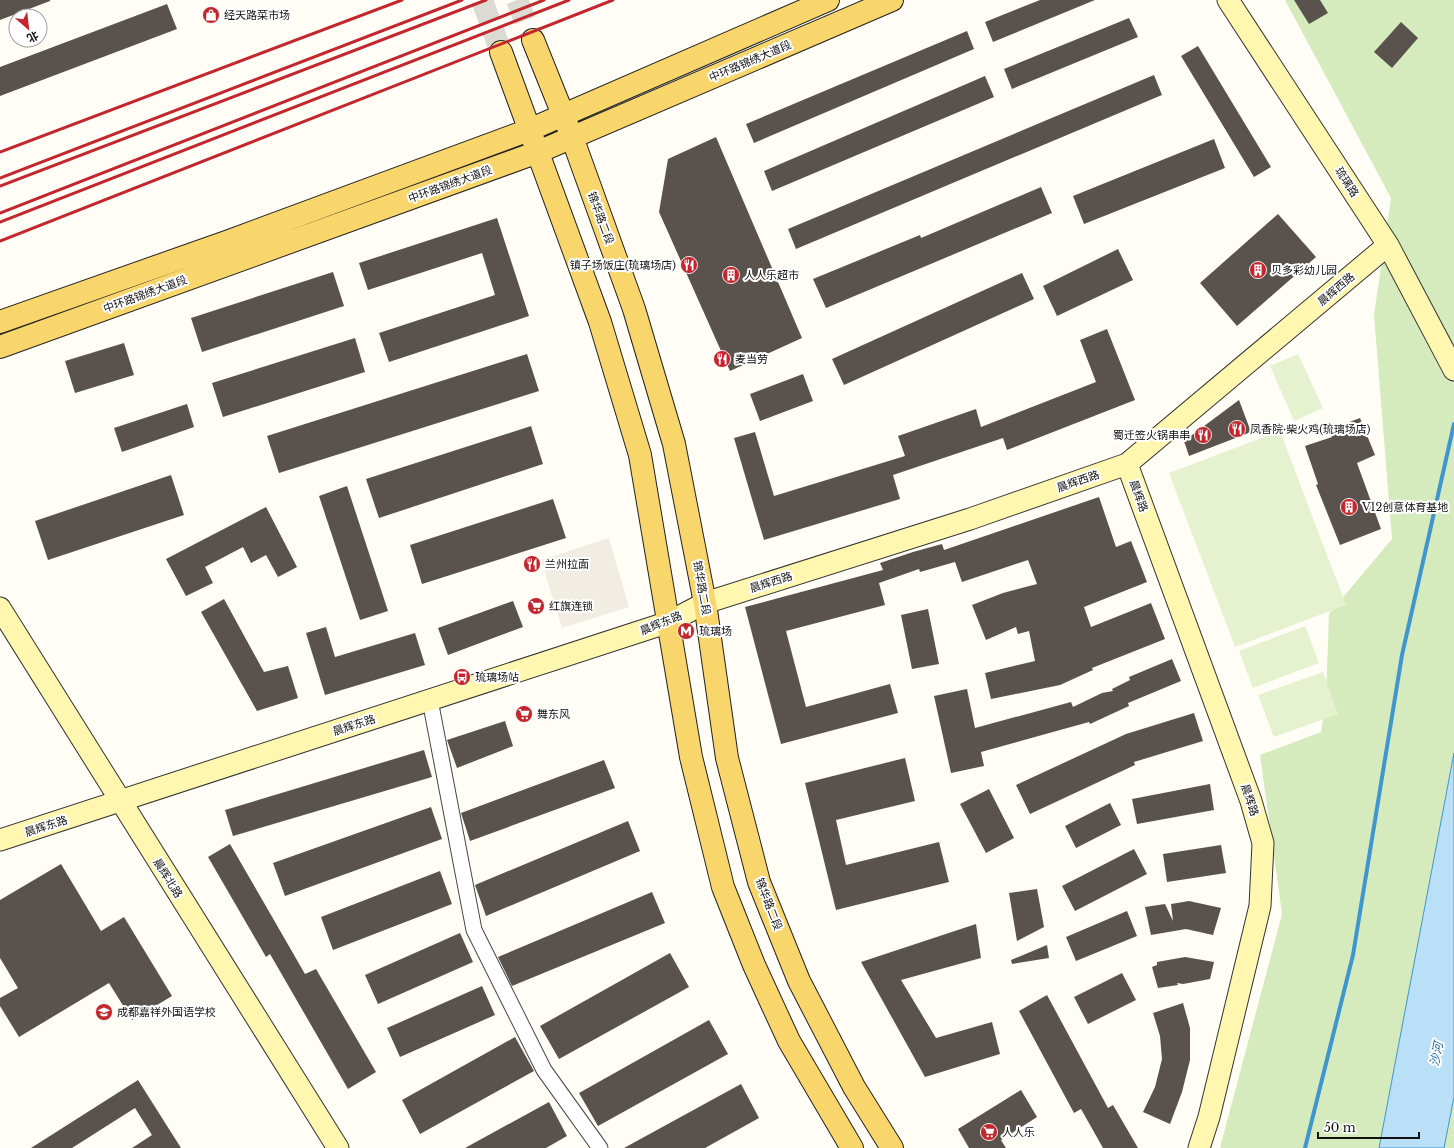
<svg xmlns="http://www.w3.org/2000/svg" width="1454" height="1148" font-family="'Libre Baskerville','Noto Sans SC',serif">
	<style>
		.green { fill: #d5ebbd }
		.pitch { fill: #e6f2cf }
		.plaza { fill: #f1ede2 }
		.water { fill: #b9e0f7; stroke: #3f96cf }
		.lines { fill: none; stroke-linecap: round; stroke-linejoin: round }
		.stream { stroke: #3f96cf; stroke-width: 4 }
		.building { fill: #5a524d }
		.primary-tunnel { stroke: #dbdad3; stroke-width: 22; stroke-dasharray: 22 11; stroke-linecap: butt }
		.street-casing { stroke: #444; stroke-width: 17 }
		.secondary-casing { stroke: #333; stroke-width: 23 }
		.primary-casing { stroke: #222; stroke-width: 24 }
		.street { stroke: #fff; stroke-width: 15 }
		.secondary { stroke: #fff6b0; stroke-width: 21 }
		.primary { stroke: #f9d66b; stroke-width: 22 }
		.rail { stroke: #c4262e; stroke-width: 3 }
		.labels { text-anchor: middle; dominant-baseline: central; stroke-width: 4; stroke-linejoin: round; paint-order: stroke }
		.poi-label { font-size: 11px; fill: #111; stroke: #fff; text-anchor: start }
		.street-label { font-size: 11px; fill: #111; stroke: #fff }
		.water-label { font-size: 12px; font-style: italic; fill: #1768a6; stroke: #fff }
	</style>
	<rect width="100%" height="100%" fill="#fffdf5"/>
	<path class="green" d="M1285,0H1454V1148H1220L1282,914L1260,755L1321,732L1326,698L1329,614L1392,539L1374,315L1391,198Z"/>
	<path class="pitch" d="M1298,354L1323,408L1294,421L1270,366Z
		M1280,431L1346,605L1235,647L1169,473Z
		M1305,626L1319,663L1253,688L1239,651Z
		M1323,672L1338,714L1274,737L1258,695Z"/>
	<path class="plaza" d="M609,538L629,607L562,628L541,560Z"/>
	<path class="water" d="M1454,753V1097L1444,1148H1379Z"/>
	<g class="lines">
		<path class="stream" d="M1305,1148L1353,955L1402,655L1454,424"/>
	</g>
	<path class="building" d="M0,0H50V1L0,20Z
		M1040,0H1095L993,42L985,22Z
		M1294,0H1320L1328,13L1309,24Z
		M167,4L177,29L0,96V67Z
		M1129,18L1138,37L1012,89L1004,69Z
		M1401,22L1418,38L1392,68L1374,52Z
		M967,31L974,49L754,143L746,124Z
		M1198,46L1271,167L1254,177L1181,56Z
		M1154,75L1162,95L796,249L788,229Z
		M985,76L994,97L772,191L764,171Z
		M716,137L802,338L730,371L659,212L668,159Z
		M1214,139L1225,168L1084,224L1073,196Z
		M1041,187L1052,213L826,308L813,279L920,235L921,238Z
		M1278,214L1316,257L1237,326L1200,283Z
		M497,218L529,316L389,362L379,333L495,295L482,253L368,290L359,263Z
		M1118,249L1133,280L1057,316L1043,286Z
		M333,272L344,306L202,352L191,318Z
		M1022,273L1034,299L844,385L832,359Z
		M1107,329L1135,400L1007,450L1003,438L893,475L900,499L764,540L734,438L755,432L774,496L905,456L898,436L976,409L981,427L1096,382L1080,340Z
		M355,338L365,372L223,417L212,383Z
		M124,343L134,375L75,393L65,361Z
		M527,354L539,391L279,473L267,436Z
		M803,374L813,401L760,421L750,394Z
		M1239,400L1251,432L1189,456L1184,441Z
		M187,404L194,427L122,452L114,428Z
		M1360,418L1375,455L1357,463L1381,529L1340,545L1316,485L1318,484L1305,446L1332,437L1329,430Z
		M531,426L543,464L379,518L366,479Z
		M171,475L184,515L48,560L35,521Z
		M347,486L388,611L360,620L319,496Z
		M1099,497L1116,547L1131,541L1147,582L1084,607L1091,627L1151,603L1165,639L1092,668L1093,670L1060,685L991,699L985,673L1035,661L1029,631L1018,634L1016,627L986,640L972,605L1003,593L1037,584L1028,560L962,582L955,562L920,572L919,569L879,583L885,605L786,631L806,707L890,684L898,713L781,744L745,607L883,570L880,563L913,552L942,544L944,550Z
		M553,499L566,538L422,584L410,545Z
		M266,507L297,567L278,577L266,555L251,563L243,547L205,567L213,583L186,596L166,559Z
		M224,599L264,672L288,666L298,698L257,711L201,612Z
		M513,601L523,627L448,655L438,628Z
		M928,609L939,664L912,669L901,615Z
		M326,627L335,657L415,633L425,665L325,695L306,633Z
		M1172,659L1181,681L1128,703L1129,706L1090,724L1089,722L981,752L984,766L951,773L934,696L967,689L975,728L1071,702L1073,707L1102,693L1113,691L1112,689L1130,680L1129,677Z
		M1194,713L1203,741L1134,762L1135,765L1030,814L1016,785L1126,734Z
		M505,721L513,746L457,768L447,740Z
		M424,750L432,777L233,836L225,810Z
		M905,758L915,801L836,820L846,865L939,842L949,882L836,910L805,783Z
		M604,760L615,788L470,841L461,813Z
		M1210,784L1214,810L1137,824L1132,799Z
		M989,789L1014,838L986,853L960,804Z
		M1110,803L1121,825L1076,848L1065,826Z
		M431,807L442,839L285,896L273,863Z
		M628,821L640,851L486,916L475,885Z
		M230,844L305,974L316,969L376,1072L348,1089L270,954L266,957L208,857Z
		M1221,845L1226,873L1167,882L1163,854Z
		M1134,849L1147,874L1075,911L1062,886Z
		M61,864L101,931L124,917L172,996L132,1020L109,983L19,1037L0,1006V998L18,988L0,958V900Z
		M440,871L452,904L333,950L321,917Z
		M1037,889L1044,927L1017,941L1009,893Z
		M652,892L665,923L512,986L498,957Z
		M1189,901L1221,908L1213,935L1186,929L1151,935L1145,907L1165,904L1173,921L1171,904Z
		M1127,911L1137,936L1076,961L1066,937Z
		M976,924L981,958L901,980L936,1038L992,1022L1000,1054L925,1077L861,962Z
		M460,933L473,962L378,1004L365,975Z
		M1047,945L1049,958L1012,964L1011,960Z
		M670,953L689,987L559,1059L540,1026Z
		M1185,957L1214,962L1210,979L1183,984L1177,983L1178,985L1158,988L1152,967L1157,965V962Z
		M1122,973L1136,1000L1088,1024L1074,997Z
		M482,986L495,1015L400,1057L387,1028Z
		M1047,995L1108,1108L1113,1105L1138,1148H1103L1081,1109L1074,1113L1019,1011Z
		M1183,1003L1190,1028V1060L1182,1092L1170,1124L1143,1112L1155,1087L1162,1059L1160,1036L1153,1013Z
		M709,1020L728,1054L598,1126L579,1093Z
		M515,1037L534,1071L420,1134L402,1100Z
		M138,1080L181,1148H132L152,1135L135,1108L72,1148H31Z
		M741,1084L759,1118L705,1148H624Z
		M1021,1090L1037,1117L1001,1140L1006,1148H969L958,1129Z
		M549,1102L567,1136L546,1148H465Z"/>
	<g class="lines">
		<path class="primary-tunnel" d="M482,0L501,52
			M517,0L533,40"/>
		<g class="street-casing">
			<path id="street" d="M430,700L474,930L544,1070L600,1148"/>
		</g>
		<g class="secondary-casing">
			<path id="secondary" d="M1228,0L1388,245L1454,370
				M1127,464L1251,801L1263,843L1260,906L1209,1117L1199,1148
				M0,608L338,1148
				M0,840L669,622L705,603L970,519L1127,464L1388,245"/>
		</g>
		<g class="primary-casing">
			<path id="primary" d="M533,40L572,137L634,309L674,444L705,603L727,758L759,882L799,981L854,1087L892,1148
				M501,52L600,322L640,455L691,757L723,887L754,965L789,1041L852,1148
				M0,322L229,241L529,130L828,0
				M0,347L538,152L892,0"/>
		</g>
		<use href="#street" class="street"/>
		<use href="#secondary" class="secondary"/>
		<use href="#primary" class="primary"/>
		<path class="rail" d="M0,152L402,0
			M0,178L462,0
			M0,186L486,0
			M0,213L544,0
			M0,222L569,0
			M0,241L613,0"/>
	</g>
	<defs>
		<g id="shop-disc" transform="scale(0.9)"><circle r="9.5" fill="#c4262e" stroke="#fff"/><path d="M-5-2.5h2.3a2.7 3.5 0 0 1 5.4 0H5L5.5 6h-11ZM-1.5-2.5h3a1.5 2.3 0 0 0-3 0Z" fill="#fff"/></g>
		<g id="restaurant-disc" transform="scale(0.9)"><circle r="9.5" fill="#c4262e" stroke="#fff"/><path d="M-5-6h1v4h1v-4h1v4h1v-4h1v5L-1.5 .5V6h-2V.5L-5-1ZM5-6V6H3V1.5H1.5Q1.5-4 5-6Z" fill="#fff"/></g>
		<g id="building-disc" transform="scale(0.9)"><circle r="9.5" fill="#c4262e" stroke="#fff"/><path d="M-4-6H4V6H1V3H-1V6H-4ZM-2.5-4.3h1.7v1.8h-1.7ZM.8-4.3h1.7v1.8H.8ZM-2.5-1h1.7V.8h-1.7ZM.8-1h1.7V.8H.8Z" fill="#fff"/></g>
		<g id="supermarket-disc" transform="scale(0.9)"><circle r="9.5" fill="#c4262e" stroke="#fff"/><path d="M-6-5.5h2.5l.6 2H6L4.5 2H-2.5L-4.4-4H-6ZM-1.5 3.2a1.3 1.3 0 1 0 .1 0ZM3 3.2a1.3 1.3 0 1 0 .1 0Z" fill="#fff"/></g>
		<g id="metro-disc" transform="scale(0.9)"><circle r="9.5" fill="#c4262e" stroke="#fff"/><path d="M-5.5 5V-5H-3L0 0L3-5H5.5V5H3V-.5L0 4L-3-.5V5Z" fill="#fff"/></g>
		<g id="bus-disc" transform="scale(0.9)"><circle r="9.5" fill="#c4262e" stroke="#fff"/><path d="M-5-6H5V4H4V6H2V4H-2V6H-4V4H-5ZM-3.5-4V0h7V-4ZM-3.5 1.2v1.5H-2V1.2ZM2 1.2v1.5H3.5V1.2Z" fill="#fff"/></g>
		<g id="school-disc" transform="scale(0.9)"><circle r="9.5" fill="#c4262e" stroke="#fff"/><path d="M0-5L7-2L0 1L-7-2ZM-4 1L0 2.5L4 1V4Q0 6-4 4Z" fill="#fff"/></g>
	</defs>
	<g fill-rule="evenodd">
		<use href="#shop-disc" x="211" y="15"/>
		<use href="#restaurant-disc" x="689" y="265"/>
		<use href="#building-disc" x="1258" y="270"/>
		<use href="#building-disc" x="731" y="275"/>
		<use href="#restaurant-disc" x="722" y="359"/>
		<use href="#restaurant-disc" x="1237" y="429"/>
		<use href="#restaurant-disc" x="1203" y="435"/>
		<use href="#building-disc" x="1349" y="507"/>
		<use href="#restaurant-disc" x="532" y="564"/>
		<use href="#supermarket-disc" x="536" y="606"/>
		<use href="#metro-disc" x="686" y="631"/>
		<use href="#bus-disc" x="462" y="677"/>
		<use href="#supermarket-disc" x="524" y="714"/>
		<use href="#school-disc" x="104" y="1012"/>
		<use href="#supermarket-disc" x="989" y="1132"/>
	</g>
	<g class="labels">
		<g class="poi-label">
			<text x="224" y="15">经天路菜市场</text>
			<text x="676" y="265" text-anchor="end">镇子场饭庄(琉璃场店)</text>
			<text x="1271" y="270">贝多彩幼儿园</text>
			<text x="744" y="275">人人乐超市</text>
			<text x="735" y="359">麦当劳</text>
			<text x="1250" y="429">凤香院·柴火鸡(琉璃场店)</text>
			<text x="1190" y="435" text-anchor="end">蜀迁签火锅串串</text>
			<text x="1362" y="507">V12创意体育基地</text>
			<text x="545" y="564">兰州拉面</text>
			<text x="549" y="606">红旗连锁</text>
			<text x="699" y="631">琉璃场</text>
			<text x="475" y="677">琉璃场站</text>
			<text x="537" y="714">舞东风</text>
			<text x="117" y="1012">成都嘉祥外国语学校</text>
			<text x="1002" y="1132">人人乐</text>
		</g>
		<g class="street-label">
			<text transform="translate(750 61) rotate(-23)">中环路锦绣大道段</text>
			<text transform="translate(1347 182) rotate(57)">琉璃路</text>
			<text transform="translate(450 184) rotate(-20)">中环路锦绣大道段</text>
			<text transform="translate(601 218) rotate(70)">锦华路二段</text>
			<text transform="translate(1336 289) rotate(-40)">晨辉西路</text>
			<text transform="translate(145 294) rotate(-20)">中环路锦绣大道段</text>
			<text transform="translate(1078 481) rotate(-19)">晨辉西路</text>
			<text transform="translate(1139 496) rotate(70)">晨辉路</text>
			<text transform="translate(771 582) rotate(-18)">晨辉西路</text>
			<text transform="translate(702 588) rotate(80)">锦华路二段</text>
			<text transform="translate(661 623) rotate(-22)">晨辉东路</text>
			<text transform="translate(354 725) rotate(-18)">晨辉东路</text>
			<text transform="translate(1250 800) rotate(72)">晨辉路</text>
			<text transform="translate(46 826) rotate(-18)">晨辉东路</text>
			<text transform="translate(168 878) rotate(58)">晨辉北路</text>
			<text transform="translate(769 904) rotate(69)">锦华路二段</text>
		</g>
		<g class="water-label">
			<text transform="translate(1436 1054) rotate(-79)">沙河</text>
		</g>
	</g>
	<g transform="translate(28 28) rotate(152)"><circle r="19" fill="#ffffff" stroke="#a0a0a0"/>
	<path d="M0-3L7 15L0 10L-7 15Z" fill="#c4262e"/>
	<text y="-6" font-size="11" font-weight="bold" text-anchor="middle" fill="#111111">北</text>
	</g>
	<path d="M1318 1132v6h101v-6" fill="none" stroke="#111111" stroke-width="2"/>
	<text x="1324" y="1132" font-size="12" fill="#111111" stroke="#ffffff" stroke-width="3" paint-order="stroke">50 m</text>
</svg>
